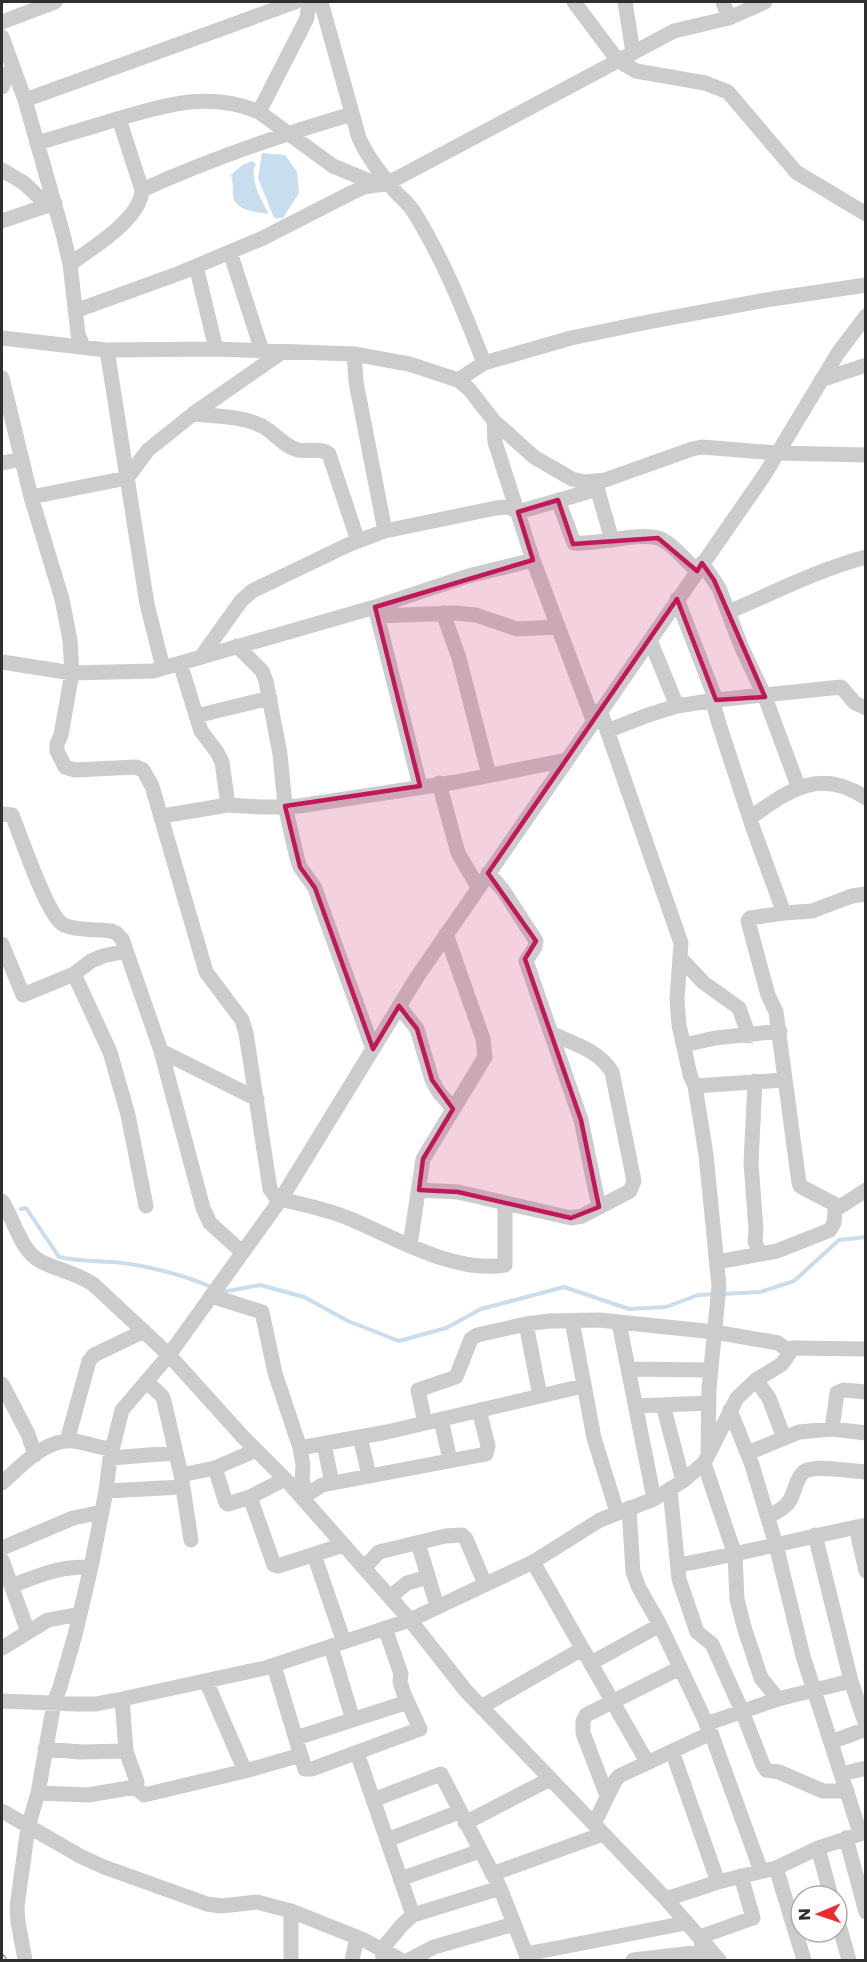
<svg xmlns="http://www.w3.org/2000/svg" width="867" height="1962" font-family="Poppins,sans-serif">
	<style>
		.water { fill: #c8dded }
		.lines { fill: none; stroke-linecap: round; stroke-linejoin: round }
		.stream { stroke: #c8dded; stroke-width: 4 }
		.street { stroke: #ccc; stroke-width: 15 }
		.rail-casing { stroke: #848484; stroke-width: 6 }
		.rail { stroke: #fff; stroke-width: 4; stroke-dasharray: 11; stroke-linecap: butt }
		.marked { fill: #c2185b; fill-opacity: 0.2; stroke: #c2185b; stroke-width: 4.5; stroke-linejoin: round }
	</style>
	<rect width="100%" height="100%" fill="#fff"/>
	<path class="water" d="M262,153L285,155L297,172L299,193L283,218H274L258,178Z
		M252,161L256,164C248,177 262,202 269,214C257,212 233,211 233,194C233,187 233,183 231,175L242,165Z"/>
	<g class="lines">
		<path class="stream" d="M21,1209L26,1208L59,1257C77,1261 96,1261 114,1262C144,1265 186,1275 213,1288
			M222,1292L260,1285L304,1297L348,1321L399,1341L446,1328L481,1309L564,1287L629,1309L666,1307L698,1295L715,1294
			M722,1294L760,1292L794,1281L839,1240L866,1237"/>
		<path class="street" d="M321,2L359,138C368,158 381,174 395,191C401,198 409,204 414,212C443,259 464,311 484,363
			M574,2L613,54L624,64L636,71L705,83L728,92L796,172L866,214
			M625,2L633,53
			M723,2L729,18
			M2,22L55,2
			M2,37L25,100L63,234L70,264L78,334L83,347
			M2,87L12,67
			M25,100L295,2
			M259,112L307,18L309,2
			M38,143C63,135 89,128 114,120C162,106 209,90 259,112L333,166L379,185
			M2,170L24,183L48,206
			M142,190C210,159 280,135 352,114
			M2,221L55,203
			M230,252L262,351
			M70,264C92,248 141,219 142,190L119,119
			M196,266L216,349
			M75,311L180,273L263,238L351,193L364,187L388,183L674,31L729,18L765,2
			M2,338L107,350L216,349L354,354L409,364L458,380L469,389L494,421L534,457L572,479L585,482L605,480L692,449L702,447L777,453L866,455
			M107,350L147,604L163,668
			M354,354L356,382L385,531
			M2,378L31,497L62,599L70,640L72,673L61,735L57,744V751L65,767L75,770L136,767L143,770L152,786L206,972L242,1020L246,1033L270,1189L275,1196L281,1199C303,1205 326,1209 348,1218C394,1237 454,1274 505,1265V1203
			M458,380L484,363L571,338L648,322L772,299L866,285
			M821,380L866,365
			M193,414C215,416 242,416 262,426C275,433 283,446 298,450C308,452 321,447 329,454L358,541
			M494,421L495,442L533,560L593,720
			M2,463L22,459
			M595,481L612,540
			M31,497L127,478L148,450L193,414L282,352
			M558,500L574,543C597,545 638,532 658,538C670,541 687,562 697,571
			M702,563L719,588L741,646L765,697L798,786
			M677,599L716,700L714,706L719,724L754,831L784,913
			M375,607L420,786
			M728,612C774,593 817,570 866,557
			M443,613L459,658L489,775
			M377,616L455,613L476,615L517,629L558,627
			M650,640L677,706
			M237,646L262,671L266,681L280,754L285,806L297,858L300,867L315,888L320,903L373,1049
			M201,657L241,601L252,591L350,544L385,531L496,508L509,507L518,512L598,489
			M2,662L72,673L153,671L375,607L468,576L533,560
			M180,663L201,731L217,752L222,762L228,805
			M600,710L681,943L677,999L679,1025L690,1075L695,1086L706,1155L719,1286L709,1389L708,1450
			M196,716L270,698
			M607,731L648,715L677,706L716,700L841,687L855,703L866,708
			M439,783L458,853L478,887
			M2,814L12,815C21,836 47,917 64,925C77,931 97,929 111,931L116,933L122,939L161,1051L203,1208L210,1223L242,1252
			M162,816L228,805L261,807L299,806L456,782L567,760
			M750,818C789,790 820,767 866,798
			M488,873L503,890L536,941L535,947L526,961L581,1120L599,1207
			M2,944L23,995L74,974L91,961L103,956L126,951
			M681,959L704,983L739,1008L749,1036
			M74,974L110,1052L128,1115L146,1206
			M399,1006L417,1029L432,1080L438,1091L453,1109
			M684,1045L715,1038L780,1031
			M161,1051L257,1099
			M755,1081L751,1163L756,1230L755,1241L759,1254
			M695,1086L784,1080
			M419,1190L458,1192L571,1218L582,1216L630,1191L634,1181L612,1072C598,1050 575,1044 552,1034
			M2,1201C14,1219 20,1250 40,1261C58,1270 76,1273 93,1284L169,1355L243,1437L289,1483L410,1620L466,1691L666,1899L719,1960
			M838,1206L800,1186L799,1183L776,1012L768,995L748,921L750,918L784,913L812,911L852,896L866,894
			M410,1245L423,1159L485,1057L483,1039L446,934
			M717,1262L777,1251L830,1230L834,1223L835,1210L866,1190
			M211,1296L262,1312L275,1373L300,1448L303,1465L302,1480L307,1494
			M572,1321L594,1438L617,1512
			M619,1323L654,1499
			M526,1324L540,1396
			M628,1369L711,1370
			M756,1380L769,1398L784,1438
			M147,1382L162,1396L164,1401L181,1475L191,1540
			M2,1384L28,1434L35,1455
			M663,1405L683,1481
			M636,1406L709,1403
			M730,1410L752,1465L776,1545L803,1656L860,1833
			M441,1419L450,1460
			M425,1423L418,1390L456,1377L471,1339L477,1335L526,1324L549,1321L599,1320L715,1332L778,1343L789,1351
			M832,1429L837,1393L844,1390L866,1392
			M360,1437L369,1475
			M67,1441L89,1361L94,1355L144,1331
			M324,1444L332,1483
			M300,1448L387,1432L583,1386
			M748,1453L799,1432L832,1429L866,1433
			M110,1458L175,1453
			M704,1463L735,1555L737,1599L744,1627L761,1678L778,1699
			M215,1468L226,1503L228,1504L250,1497L285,1479
			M181,1475L215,1468L256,1450
			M2,1483C21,1466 46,1438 74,1441C87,1443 99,1448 112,1449
			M670,1489L679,1579L697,1632L712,1644L742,1711L763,1765L766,1770L779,1772L823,1791H847
			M106,1491L183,1487
			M250,1497L274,1565L278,1566L343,1545
			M302,1498L322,1485L486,1454L488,1446L479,1410
			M629,1508L633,1572L639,1588L660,1625L711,1733L761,1871
			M768,1517C776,1512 785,1509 790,1500C795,1492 796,1477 805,1471C816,1465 851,1471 866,1472
			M856,1527L866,1571
			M815,1535L851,1681L866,1725
			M418,1543L437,1606
			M2,1548L73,1518L102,1512
			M314,1555L344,1642
			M2,1560L28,1632
			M533,1562L647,1762
			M678,1565C741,1554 803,1538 866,1525
			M364,1568L379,1552L445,1536L462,1535L466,1539L485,1584
			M11,1586C40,1575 59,1566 91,1567
			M390,1597L407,1583L428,1577
			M331,1647L353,1720
			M2,1648L48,1620L80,1614
			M591,1663L660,1625
			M274,1666L305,1769H312L420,1729L404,1694L400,1682L401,1674L385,1628
			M206,1681L245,1771
			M122,1699L126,1751L137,1782L135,1787L144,1795L245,1771L301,1755
			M2,1701L76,1704H96L122,1699L265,1668L410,1620L533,1562L600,1520L654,1499L683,1481L704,1463L737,1398L756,1380L782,1364L793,1348L866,1349
			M481,1707L582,1649
			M706,1724L778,1699L851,1681
			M296,1738L408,1702
			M831,1742L866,1729
			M45,1749L81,1752L126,1751
			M672,1751L718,1882
			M357,1753L413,1915
			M842,1774L866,1768
			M38,1793L88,1795L135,1787
			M607,1796L583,1733V1721L586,1715L680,1668
			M373,1800L441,1774L500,1888L526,1954L527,1960
			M2,1811L80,1856L104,1867L207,1904L221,1906L257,1902L291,1911L364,1940L401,1960
			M465,1823L550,1779
			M594,1824L615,1781L619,1776L711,1733
			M846,1838L866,1912
			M387,1840L459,1812
			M818,1848L831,1896
			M776,1868L804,1960
			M492,1874L603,1834
			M400,1879L480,1851
			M666,1899L718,1882L776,1868L818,1848L866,1832
			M291,1911V1960
			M837,1918L849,1960
			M526,1954L686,1923
			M383,1958L382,1949L402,1925L413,1915L500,1888
			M25,1960L18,1922L17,1907L28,1827L38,1793L54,1703L60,1687L75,1635L91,1567L106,1491L110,1458L122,1410L169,1355L281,1199L417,977L765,474L838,353L866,316
			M352,1960L357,1937
			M409,1960L434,1947L514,1924
			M633,1960L702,1952
			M703,1960L701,1939L705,1935L753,1918L741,1876"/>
		<g class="rail-casing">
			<path id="rail" d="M2,1957L4,1960"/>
		</g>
		<use href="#rail" class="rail"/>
	</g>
	<path class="marked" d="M558,500L573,544L658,538L697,571L702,563L714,580L765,697L716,700L677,599L488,873L536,941L525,959L581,1120L599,1207L571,1218L458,1192L419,1190L423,1159L453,1109L432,1080L417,1029L399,1006L373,1049L315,888L300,867L285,806L420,786L375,607L533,560L518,512Z"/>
	<rect width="867" height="1962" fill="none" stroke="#2f2f2f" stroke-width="6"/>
	<g transform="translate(819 1914) rotate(268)"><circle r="28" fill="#ffffff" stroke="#acacac" stroke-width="1.5"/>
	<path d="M0-4.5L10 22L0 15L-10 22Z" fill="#eb2c2f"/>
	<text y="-9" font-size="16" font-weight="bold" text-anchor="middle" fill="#2f2f2f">N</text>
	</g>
</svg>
